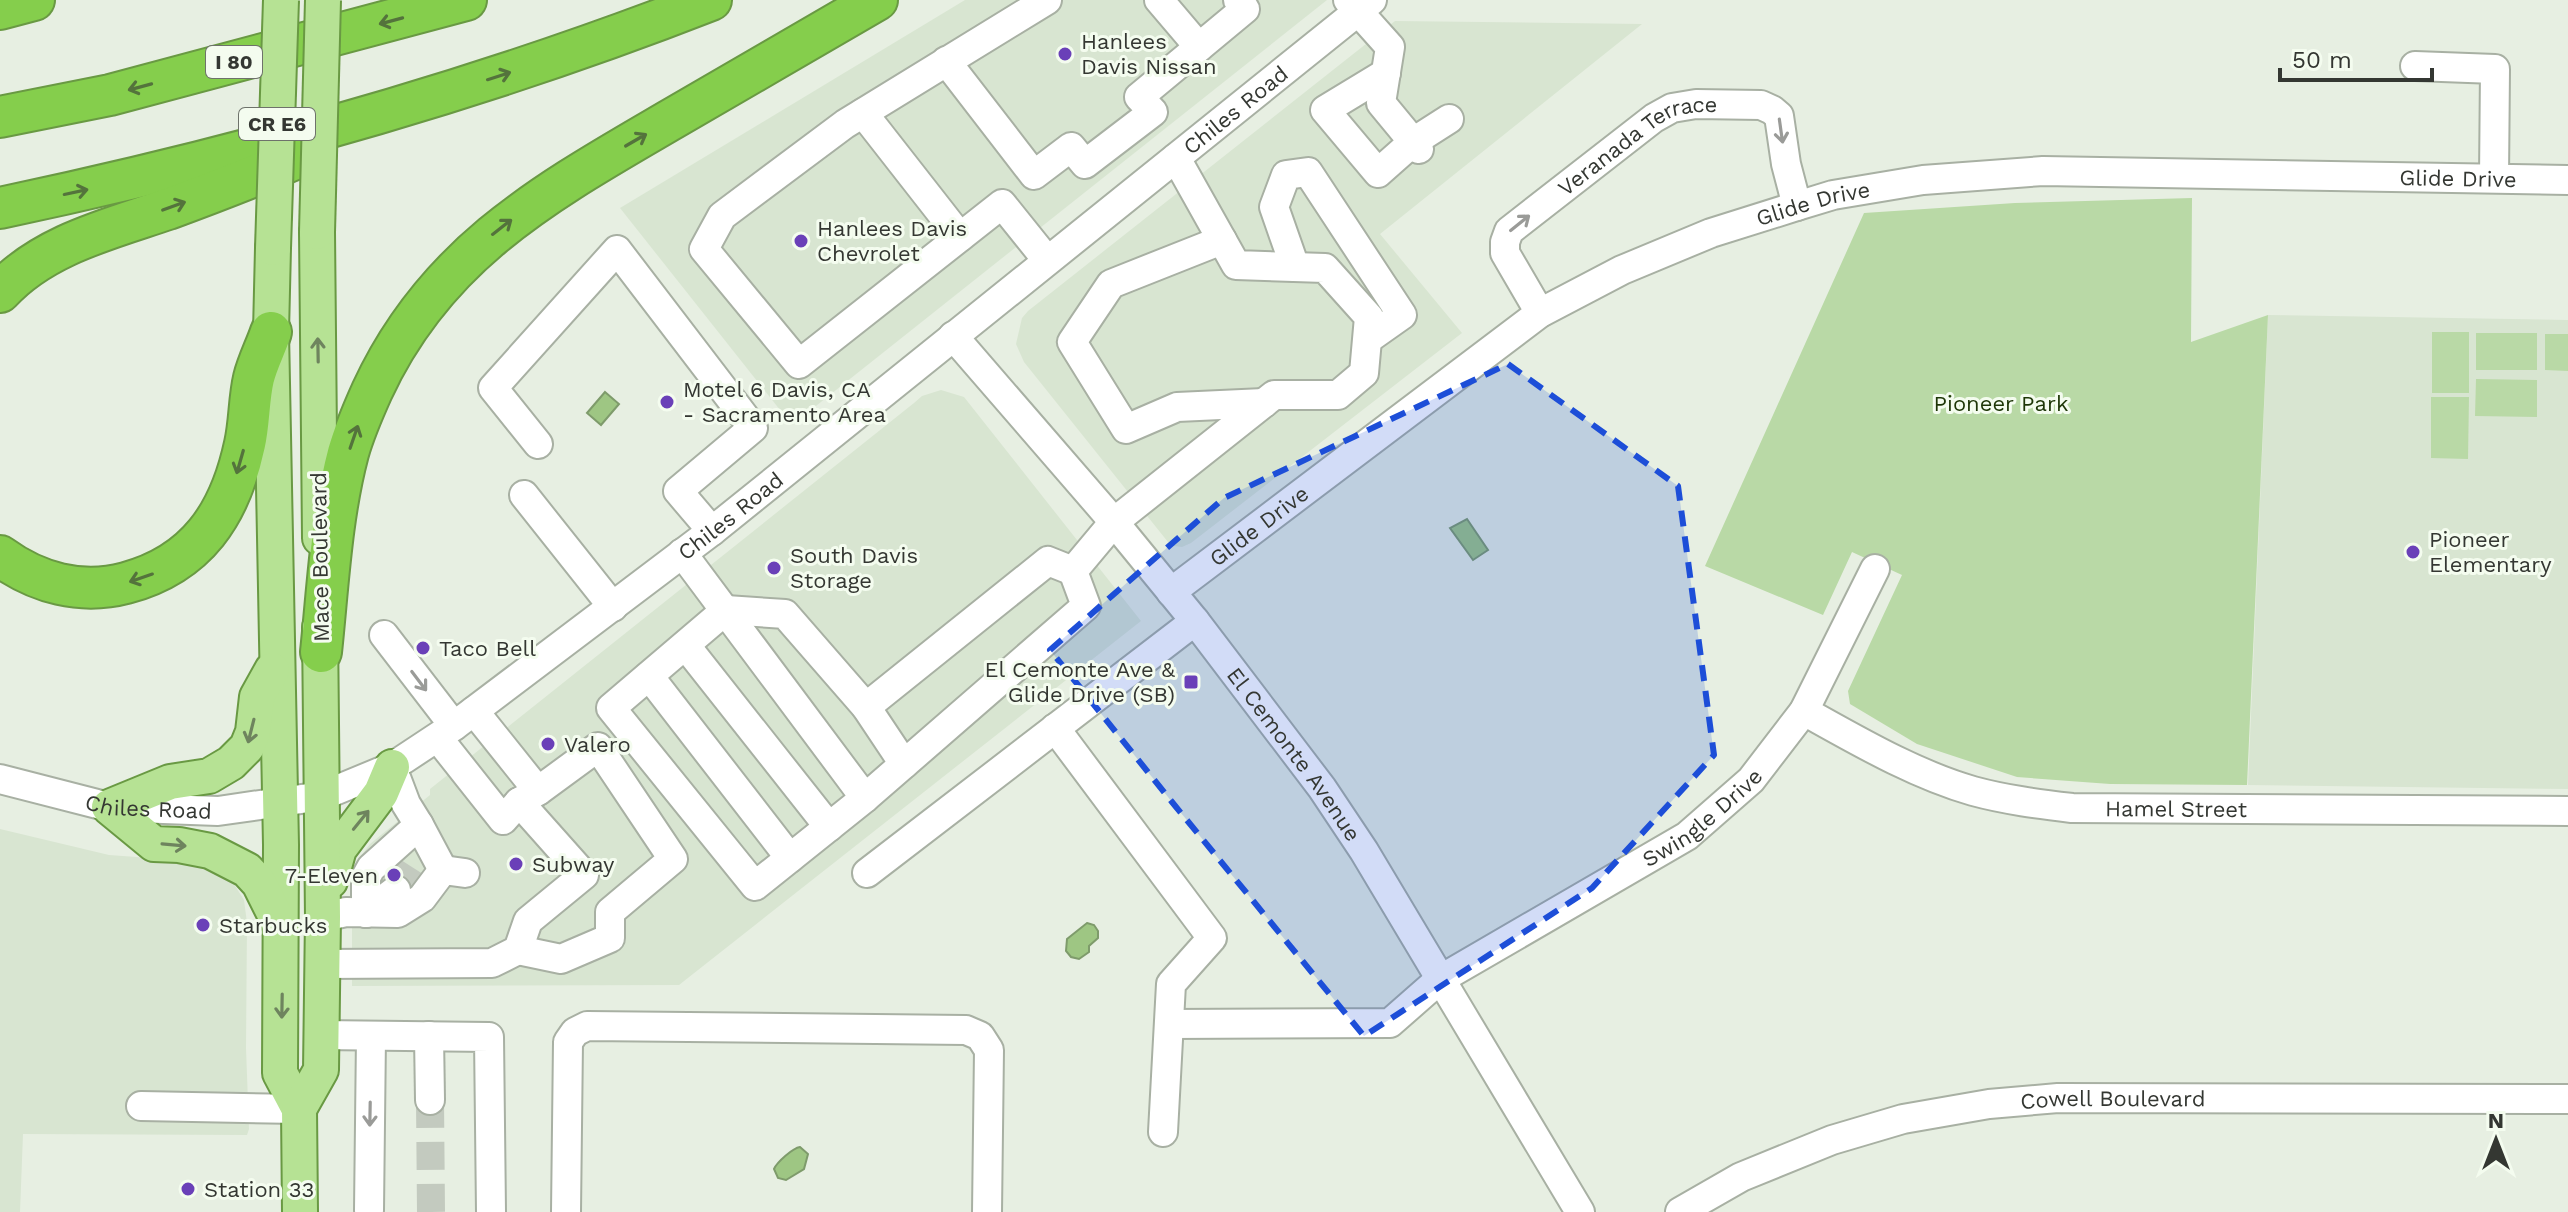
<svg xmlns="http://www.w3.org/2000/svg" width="2568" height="1212" viewBox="0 0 2568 1212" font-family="'Work Sans',sans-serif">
  <rect width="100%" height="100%" fill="#e7efe2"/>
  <!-- built -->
  <g fill="#d8e5d1">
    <polygon points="965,0 1327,0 792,425 620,208"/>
    <polygon points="1395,21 1642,24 1380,234 1462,333 1191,543 1182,547 1174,546 1168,542 1024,362 1016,344 1022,318 1028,311"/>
    <polygon points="2268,315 2568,320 2568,789 2248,785"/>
    <polygon points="941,390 964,397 1141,621 679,985 352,986 352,877 356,862 370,844 430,795 430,789 914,403 922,396"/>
    <polygon points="0,829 109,855 192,861 232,881 244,900 247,923 246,1048 249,1129 247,1135 23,1134 20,1212 0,1212"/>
  </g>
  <!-- green -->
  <g fill="#b9d9a6">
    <polygon points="2192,198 2191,342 2268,315 2247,785 2110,784 2017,777 1917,744 1850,704 1848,691 1902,575 1852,552 1823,615 1705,566 1864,213 2015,203"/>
    <rect x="2432" y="332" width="37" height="61"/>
    <rect x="2476" y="333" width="61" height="37"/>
    <polygon points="2545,334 2568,334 2568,371 2545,370"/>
    <polygon points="2476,379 2537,380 2537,417 2475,416"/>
    <polygon points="2431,397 2469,397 2468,459 2431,458"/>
  </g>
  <!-- water -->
  <g fill="#9ec683" stroke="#7e9b6b" stroke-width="2">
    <polygon points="605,392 619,404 601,425 587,413"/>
    <polygon points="1467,519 1488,550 1473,560 1450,528"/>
    <polygon points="1087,923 1094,925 1098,931 1098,938 1089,946 1089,952 1079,959 1071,957 1066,951 1067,939"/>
    <path d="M800,1147L808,1154L804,1169L786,1180L778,1178L774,1169C777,1162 793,1148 800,1147Z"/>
  </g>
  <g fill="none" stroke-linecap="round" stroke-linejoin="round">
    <!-- minor-tunnel -->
    <g stroke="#c3cabf" stroke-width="28" stroke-dasharray="28 14" stroke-linecap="butt">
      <polyline points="396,890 416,859"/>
      <polyline points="430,1100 431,1212"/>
    </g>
    <!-- minor casing -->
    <g stroke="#a8b0a3" stroke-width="32">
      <g id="minor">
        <polyline points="1159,0 1199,47"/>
        <polyline points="1348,0 1390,47 1381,103 1419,149"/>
        <polyline points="946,61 1034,175 1071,147 1085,164 1153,112 1139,97 1245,9 1238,0"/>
        <polyline points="2415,66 2495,69 2494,178"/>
        <polyline points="1386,73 1325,110 1378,173 1413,142 1449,119"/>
        <polyline points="863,113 960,237"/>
        <polyline points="1222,240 1111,284 1072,342 1126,429 1177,407 1264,403"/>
        <polyline points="1047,260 1002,204 799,364 704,249 722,216 845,124 1047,0"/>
        <polyline points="1295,267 1274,207 1286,175 1308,172 1402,315 1368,339"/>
        <path id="s1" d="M1540,313L1505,253V242L1509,231L1654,118L1672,108L1696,104L1761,105L1772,110L1779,116L1786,164L1797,206"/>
        <path id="s2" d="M953,336L1114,522L1195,621L1322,788L1364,851L1580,1212"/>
        <polyline points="538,444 493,388 617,250 753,428 678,491 712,531"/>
        <polyline points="524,495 613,607"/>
        <polyline points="682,553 865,798 1086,606 1073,571 1114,522 1274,395 1338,395 1364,373 1369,317 1325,268 1236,265 1176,158"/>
        <path id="s3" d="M1171,592L1540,313L1622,270L1711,233L1797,206L1833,195L1923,180L2043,171L2568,180"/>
        <polyline points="384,635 454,726"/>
        <polyline points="686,646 829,827"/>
        <polyline points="649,676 790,858"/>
        <polyline points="474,711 538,791 598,747 673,859 610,912 610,938 561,959 518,950"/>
        <path id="s4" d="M1804,711C1858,741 1914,774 1973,791C2006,800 2039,804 2072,808L2568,811"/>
        <polyline points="1055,728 1212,938 1171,984 1163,1132"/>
        <polyline points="438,738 503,820 519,802"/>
        <polyline points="904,764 866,707 1048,561 1073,571"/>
        <path id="s5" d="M0,779L109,807L218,811L322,796L392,767L454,726L712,531L1372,0"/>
        <polyline points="865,798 755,886 611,708 726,610 785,614 866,707"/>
        <polyline points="419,825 443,870"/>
        <polyline points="867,873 1195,621"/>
        <polyline points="366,913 366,877 371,868 419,825 406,804 392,767"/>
        <polyline points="366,913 396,890"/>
        <polyline points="323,917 346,912 398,913 422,898 443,870 465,873"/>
        <polyline points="322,964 492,963 518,950 528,921 584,875 519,802 538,791"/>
        <path id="s6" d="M1169,1024L1390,1023L1439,980L1687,836L1751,780L1804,711L1875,569"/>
        <polyline points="321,1035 489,1037 491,1212"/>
        <polyline points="429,1036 430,1100"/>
        <polyline points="141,1106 299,1109"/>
        <polyline points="369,1210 371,1036"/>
        <polyline points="566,1212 568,1042 575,1032 587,1026 966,1030 980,1036 989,1050 987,1212"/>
        <path id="s7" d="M1680,1212L1741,1177L1832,1140L1903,1119L1989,1104L2058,1098L2568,1099"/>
      </g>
    </g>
    <!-- major casing -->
    <g stroke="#699943" stroke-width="38">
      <g id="major">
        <polyline points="317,232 320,538"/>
        <polyline points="273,248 271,332 281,845 280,1073 299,1109 300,1212"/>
        <polyline points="272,670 257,697 253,732 247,747 231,763 209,776 170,782 109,807 154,844 179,845 210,851 247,870 259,883 279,923"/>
        <polyline points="330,881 339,849 381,793 392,767"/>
        <polyline points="299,1109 321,1070 323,917 320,627"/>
      </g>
    </g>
    <!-- highway casing -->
    <g stroke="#699943" stroke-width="44">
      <g id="highway">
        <polyline points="0,9 34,0"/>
        <polyline points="0,117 110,95 466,0"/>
        <path d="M0,208C242,157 481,90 711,0"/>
        <path d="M0,292C43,245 109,229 168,209C214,192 259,175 304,155"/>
        <path d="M0,556C37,583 81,595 126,583C197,564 230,514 245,444C250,422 249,399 254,378C258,362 266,347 271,332"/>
        <path d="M321,652C328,586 331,517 348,453C354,432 363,411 372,391C436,252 547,192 672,119C740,79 809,40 877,0"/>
      </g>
    </g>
    <!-- minor -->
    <use href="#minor" stroke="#fff" stroke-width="28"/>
    <!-- major -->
    <use href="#major" stroke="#b6e294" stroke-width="34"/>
    <!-- highway -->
    <use href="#highway" stroke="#85ce4c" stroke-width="40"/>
    <!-- major-bridge casing -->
    <g stroke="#699943" stroke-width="38" stroke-linecap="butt">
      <g id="major-bridge">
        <polyline points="317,232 323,0"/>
        <polyline points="273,248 281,0"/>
      </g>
    </g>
    <!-- major-bridge -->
    <use href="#major-bridge" stroke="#b6e294" stroke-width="34"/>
  </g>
  <!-- one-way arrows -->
  <defs><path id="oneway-shaft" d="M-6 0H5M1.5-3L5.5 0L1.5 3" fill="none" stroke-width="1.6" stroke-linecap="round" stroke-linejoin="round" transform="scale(2)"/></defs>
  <g stroke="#54733c">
    <use href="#oneway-shaft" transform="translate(391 21) rotate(165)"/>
    <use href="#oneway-shaft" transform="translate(499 76) rotate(-18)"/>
    <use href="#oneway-shaft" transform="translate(140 87) rotate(165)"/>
    <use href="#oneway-shaft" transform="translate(636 140) rotate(-30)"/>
    <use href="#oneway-shaft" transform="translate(76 192) rotate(-12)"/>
    <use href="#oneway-shaft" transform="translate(174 206) rotate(-20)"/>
    <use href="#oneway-shaft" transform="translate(502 227) rotate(-38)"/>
    <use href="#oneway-shaft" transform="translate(354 437) rotate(-71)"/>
    <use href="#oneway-shaft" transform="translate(240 462) rotate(106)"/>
    <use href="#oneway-shaft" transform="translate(141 578) rotate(161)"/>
  </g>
  <g stroke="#9a9b98">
    <use href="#oneway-shaft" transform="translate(1781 131) rotate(82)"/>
    <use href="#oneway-shaft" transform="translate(1520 223) rotate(-39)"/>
    <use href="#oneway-shaft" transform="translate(419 681) rotate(53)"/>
    <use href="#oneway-shaft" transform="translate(370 1114) rotate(91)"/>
  </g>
  <g stroke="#6e845e">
    <use href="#oneway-shaft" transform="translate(318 350) rotate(-91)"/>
    <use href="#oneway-shaft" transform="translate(251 731) rotate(104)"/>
    <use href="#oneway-shaft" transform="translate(361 820) rotate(-51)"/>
    <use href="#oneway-shaft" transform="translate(174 845) rotate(5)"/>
    <use href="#oneway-shaft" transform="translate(282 1006) rotate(91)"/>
  </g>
  <!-- marked area -->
  <path fill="#1d4ed8" fill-opacity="0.2" stroke="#1d4ed8" stroke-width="6" stroke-dasharray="16 10" stroke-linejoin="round" d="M1508,364L1678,486L1714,755L1592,888L1364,1036L1172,802L1050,650L1224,498Z"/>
  <!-- markers -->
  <g fill="#6a40b8" stroke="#f4fcef" stroke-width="3">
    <circle cx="1065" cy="54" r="8"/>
    <circle cx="801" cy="241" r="8"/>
    <circle cx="667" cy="402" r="8"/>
    <circle cx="2413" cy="552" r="8"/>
    <circle cx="774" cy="568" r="8"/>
    <circle cx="423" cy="648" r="8"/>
    <rect x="1183" y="674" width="16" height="16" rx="4"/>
    <circle cx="548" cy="744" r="8"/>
    <circle cx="516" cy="864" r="8"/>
    <circle cx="394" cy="875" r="8"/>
    <circle cx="203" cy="925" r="8"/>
    <circle cx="188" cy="1189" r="8"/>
  </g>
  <g text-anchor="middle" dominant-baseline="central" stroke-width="6" stroke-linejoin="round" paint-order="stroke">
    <!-- shield labels -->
    <g fill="#f4fcef" stroke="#6e726b" stroke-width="2">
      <rect x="206" y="46" width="56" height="32" rx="6"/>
      <rect x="239" y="108" width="76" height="32" rx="6"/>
    </g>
    <g font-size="20" font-weight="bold" fill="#343732">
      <text x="234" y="62">I 80</text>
      <text x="277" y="124">CR E6</text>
    </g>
    <!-- poi labels -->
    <g font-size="22" fill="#343732" stroke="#f4fcef" text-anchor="start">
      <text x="1081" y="41">Hanlees<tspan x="1081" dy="25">Davis Nissan</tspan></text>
      <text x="817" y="228">Hanlees Davis<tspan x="817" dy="25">Chevrolet</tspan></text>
      <text x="683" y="389">Motel 6 Davis, CA<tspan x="683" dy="25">- Sacramento Area</tspan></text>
      <text x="2429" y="539">Pioneer<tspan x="2429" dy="25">Elementary</tspan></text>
      <text x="790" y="555">South Davis<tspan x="790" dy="25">Storage</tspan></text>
      <text x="439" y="648">Taco Bell</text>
      <text x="1175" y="669" text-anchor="end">El Cemonte Ave &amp;<tspan x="1175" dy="25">Glide Drive (SB)</tspan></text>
      <text x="564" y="744">Valero</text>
      <text x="532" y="864">Subway</text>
      <text x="378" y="875" text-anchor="end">7-Eleven</text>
      <text x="219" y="925">Starbucks</text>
      <text x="204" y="1189">Station 33</text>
    </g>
    <!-- street labels -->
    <g font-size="22" fill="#343732" stroke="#f4fcef">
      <text stroke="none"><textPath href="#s5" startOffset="1472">Chiles Road</textPath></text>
      <text stroke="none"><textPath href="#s1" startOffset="250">Veranada Terrace</textPath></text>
      <text stroke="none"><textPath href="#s3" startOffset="1406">Glide Drive</textPath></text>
      <text stroke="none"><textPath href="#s3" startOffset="758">Glide Drive</textPath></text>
      <text stroke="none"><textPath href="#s5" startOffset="824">Chiles Road</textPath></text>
      <text stroke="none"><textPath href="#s3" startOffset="110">Glide Drive</textPath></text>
      <text transform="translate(320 557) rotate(-91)">Mace Boulevard</text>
      <text stroke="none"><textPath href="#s2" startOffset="540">El Cemonte Avenue</textPath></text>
      <text stroke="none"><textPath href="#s5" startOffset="152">Chiles Road</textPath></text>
      <text stroke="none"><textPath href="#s4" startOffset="392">Hamel Street</textPath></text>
      <text stroke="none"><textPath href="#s6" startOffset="596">Swingle Drive</textPath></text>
      <text stroke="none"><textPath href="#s7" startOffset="454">Cowell Boulevard</textPath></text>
    </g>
    <!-- park labels -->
    <g font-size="22" fill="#1d3606" stroke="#f4fcef">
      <text x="2001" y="403">Pioneer Park</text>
    </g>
  </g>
  <!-- north arrow -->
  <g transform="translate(2496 1140)" stroke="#f4fcef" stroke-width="6" paint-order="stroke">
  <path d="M0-6L14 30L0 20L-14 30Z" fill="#343732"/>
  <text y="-12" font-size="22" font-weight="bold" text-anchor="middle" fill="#343732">N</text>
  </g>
  <!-- scale -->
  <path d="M2280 68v12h152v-12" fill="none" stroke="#343732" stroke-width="4"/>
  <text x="2292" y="68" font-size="24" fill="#343732" stroke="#f4fcef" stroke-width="6" paint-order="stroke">50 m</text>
</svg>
